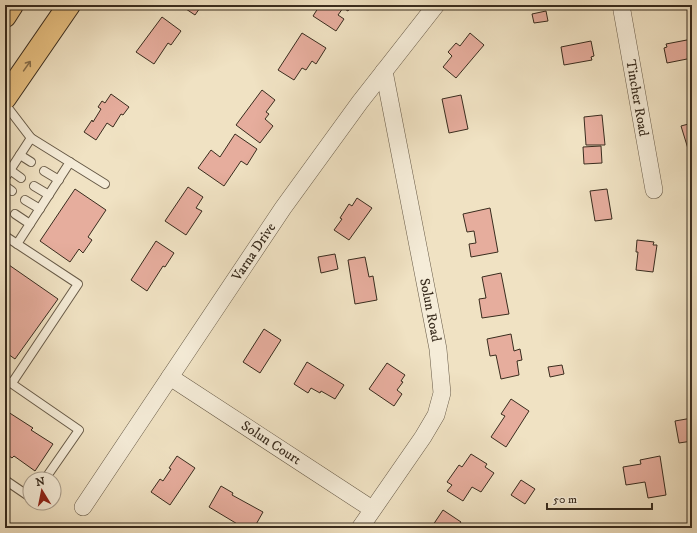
<svg xmlns="http://www.w3.org/2000/svg" width="697" height="533" viewBox="0 0 697 533" font-family="'IM FELL DW Pica',serif">
  <rect width="100%" height="100%" fill="#f0e2c3"/>
  <filter id="stains"><feTurbulence type="fractalNoise" baseFrequency=".005" numOctaves="4"/><feColorMatrix values="0 0 0 0 .2 0 0 0 0 .09 0 0 0 0 .02 0 0 0 .5 -.17"/></filter>
  <radialGradient id="worn" r=".72"><stop offset=".6" stop-color="#630" stop-opacity="0"/><stop offset="1" stop-color="#630" stop-opacity=".3"/></radialGradient>
  <!-- building -->
  <g fill="#e6ad9d" stroke="#392c1e">
    <polygon points="180,5 202,5 195,15"/>
    <polygon points="320,5 352,5 348,11 343,8 338,15 344,19 336,31 313,16"/>
    <polygon points="546,11 548,21 534,23 532,14"/>
    <polygon points="162,17 181,31 171,45 168,43 154,64 136,52"/>
    <polygon points="302,33 326,48 316,64 312,61 306,70 302,68 294,80 278,70"/>
    <polygon points="470,33 484,45 456,78 443,67 452,56 448,52 456,43 460,46"/>
    <polygon points="692,39 692,58 667,63 664,48 667,47 666,44"/>
    <polygon points="591,41 594,56 591,57 592,60 564,65 561,47"/>
    <polygon points="262,90 275,100 266,112 269,114 265,119 273,126 260,143 236,125"/>
    <polygon points="111,94 129,107 123,115 121,114 113,127 107,123 96,140 84,132 92,120 93,122 101,109 98,107 102,101 105,103"/>
    <polygon points="461,95 468,129 449,133 442,99"/>
    <polygon points="602,115 605,145 586,145 584,117"/>
    <polygon points="692,123 692,150 689,152 681,126"/>
    <polygon points="235,134 257,149 247,165 241,161 224,186 198,168 211,150 220,157"/>
    <polygon points="601,146 602,163 584,164 583,147"/>
    <polygon points="188,187 203,197 196,208 202,211 186,235 165,221"/>
    <polygon points="75,189 106,210 88,237 92,240 83,253 79,249 70,262 40,241"/>
    <polygon points="607,189 612,219 595,221 590,191"/>
    <polygon points="357,198 372,208 349,240 334,230 342,219 340,218 349,204 352,206"/>
    <polygon points="490,208 498,252 471,257 469,244 476,243 474,231 467,232 463,214"/>
    <polygon points="637,240 654,242 653,245 657,245 653,272 636,270 638,252 636,252"/>
    <polygon points="156,241 174,253 165,267 163,266 147,291 131,280"/>
    <polygon points="335,254 338,269 321,273 318,257"/>
    <polygon points="365,257 369,277 373,276 377,300 355,304 348,260"/>
    <polygon points="9,265 58,299 15,359 5,352 5,270"/>
    <polygon points="501,273 509,314 482,318 479,299 486,298 482,277"/>
    <polygon points="264,329 281,340 260,373 243,362"/>
    <polygon points="511,334 514,351 520,349 522,360 517,361 519,375 501,379 496,355 490,356 487,339"/>
    <polygon points="307,362 344,385 335,399 321,391 320,393 311,388 308,393 294,384"/>
    <polygon points="387,363 405,375 401,381 403,382 397,390 402,394 394,406 369,389"/>
    <polygon points="562,365 564,374 550,377 548,367"/>
    <polygon points="511,399 529,411 506,447 491,437 505,416 501,414"/>
    <polygon points="5,410 33,428 31,430 53,444 35,471 14,456 12,458 5,453"/>
    <polygon points="692,418 692,441 679,443 675,421"/>
    <polygon points="471,454 487,464 485,467 494,473 481,492 472,487 463,501 447,491 452,485 447,482 459,465 462,467"/>
    <polygon points="177,456 195,468 170,505 151,492 160,479 163,481 171,469 169,468"/>
    <polygon points="660,456 666,495 648,498 645,482 626,485 623,467 641,464 640,460"/>
    <polygon points="521,480 535,489 525,504 511,495"/>
    <polygon points="221,486 233,493 232,495 263,512 254,528 244,528 209,507"/>
    <polygon points="443,510 461,522 457,528 431,528"/>
  </g>
  <g fill="none" stroke-linecap="round" stroke-linejoin="round">
    <!-- service casing -->
    <g stroke="#675a47" stroke-width="10">
      <g id="service">
        <polyline points="5,104 31,138 5,178"/>
        <polyline points="31,138 105,184"/>
        <polyline points="20,155 31,162"/>
        <polyline points="10,170 21,178"/>
        <polyline points="44,171 59,180"/>
        <polyline points="5,186 12,191"/>
        <polyline points="34,186 49,195"/>
        <polyline points="25,200 40,209"/>
        <polyline points="15,214 30,224"/>
        <polyline points="5,236 78,284 12,383"/>
        <polyline points="17,244 70,162"/>
        <polyline points="5,379 79,430 45,479"/>
        <polyline points="5,480 30,497"/>
      </g>
    </g>
    <!-- minor casing -->
    <g stroke="#675a47" stroke-width="18">
      <g id="minor">
        <polyline points="621,5 654,190"/>
        <polyline points="170,377 372,509"/>
        <polyline points="83,507 283,208 360,102 436,5"/>
        <polyline points="360,528 423,437 436,415 442,393 438,349 384,71"/>
      </g>
    </g>
    <!-- primary casing -->
    <g stroke="#392c1e" stroke-width="24">
      <g id="primary">
        <polyline points="5,16 12,5"/>
        <polyline points="5,98 69,5"/>
      </g>
    </g>
    <!-- service -->
    <use href="#service" stroke="#f5ecd8" stroke-width="8"/>
    <!-- minor -->
    <use href="#minor" stroke="#f5ecd8" stroke-width="17"/>
    <!-- primary -->
    <use href="#primary" stroke="#e8c182" stroke-width="22"/>
  </g>
  <!-- one-way arrows -->
  <defs><path id="oneway-shaft" d="M-6 0H5M1.5-3L5.5 0L1.5 3" fill="none" stroke-width="1.6" stroke-linecap="round" stroke-linejoin="round"/></defs>
  <use stroke="#886f4b" href="#oneway-shaft" transform="translate(27 66) rotate(-55)"/>
  <g text-anchor="middle" dominant-baseline="central" stroke-width="3" stroke-linejoin="round" paint-order="stroke">
    <!-- street labels -->
    <g font-size="14" fill="#392c1e" stroke="#f5ecd8">
      <text transform="translate(637 98) rotate(80)">Tincher Road</text>
      <text transform="translate(254 252) rotate(-56)">Varna Drive</text>
      <text transform="translate(430 310) rotate(79)">Solun Road</text>
      <text transform="translate(271 443) rotate(33)">Solun Court</text>
    </g>
  </g>
  <!-- margin -->
  <rect width="697" height="533" fill="none" stroke="#f0e2c3" stroke-width="20"/>
  <rect x="6" y="6" width="685" height="521" fill="none" stroke="#392c1e" stroke-width="2"/>
  <rect x="10" y="10" width="677" height="513" fill="none" stroke="#392c1e"/>
  <!-- north arrow -->
  <g transform="translate(42 491) rotate(350)"><circle r="19" fill="#f5ecd8" stroke="#aa9f8e"/>
  <path d="M0-3L7 15L0 10L-7 15Z" fill="#8f2418"/>
  <text y="-6" font-size="11" font-weight="bold" text-anchor="middle" fill="#392c1e">N</text>
  </g>
  <!-- scale -->
  <path d="M547 503v6h105v-6" fill="none" stroke="#392c1e" stroke-width="2"/>
  <text x="553" y="503" font-size="12" fill="#392c1e" stroke="#f5ecd8" stroke-width="3" paint-order="stroke">50 m</text>
  <rect width="100%" height="100%" filter="url(#stains)"/>
  <rect width="100%" height="100%" fill="url(#worn)"/>
</svg>
